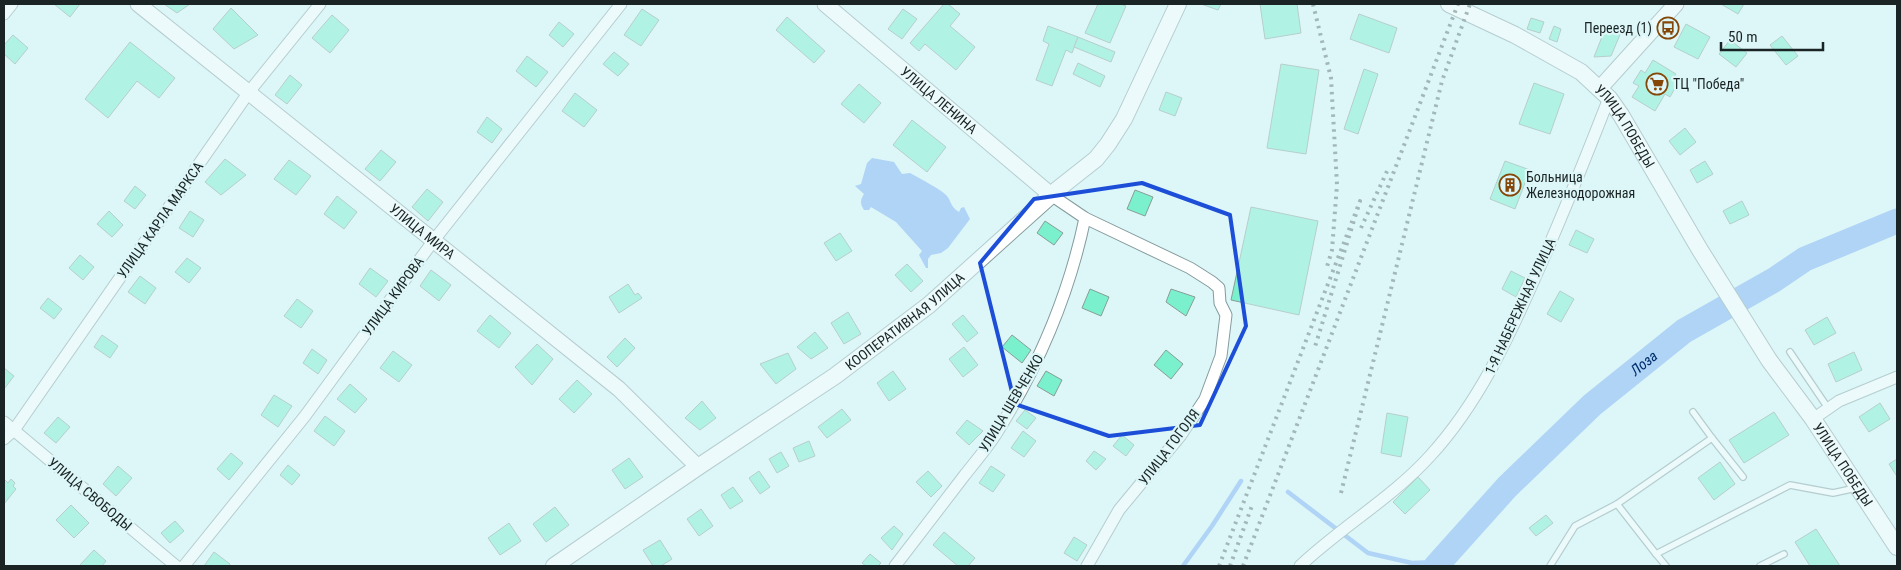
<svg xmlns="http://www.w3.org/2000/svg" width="1901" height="570" viewBox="0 0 1901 570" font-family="'Roboto Condensed',sans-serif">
  <rect width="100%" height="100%" fill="#ddf6f8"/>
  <!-- water -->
  <path fill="#78aaf3" d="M872,158L894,162L902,174L910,173C922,180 935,186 945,194C952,200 949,206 959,212L961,208L964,207L970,219L948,248L941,253L931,255L928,259V268H926L919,255L922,251L896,222L871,207L869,210H864C860,204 860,200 864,194L855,186L861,184L867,163Z"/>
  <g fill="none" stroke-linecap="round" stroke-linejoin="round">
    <!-- stream -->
    <g stroke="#78aaf3" stroke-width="4.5">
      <polyline points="1288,492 1368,553 1412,563 1438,562"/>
      <polyline points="1183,566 1212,526 1241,481"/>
    </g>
    <!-- river -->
    <path stroke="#78aaf3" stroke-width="25" id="s1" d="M1436,566L1507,487L1592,405L1684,331L1774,280L1805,259L1897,221"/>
  </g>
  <!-- building -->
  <g fill="#7af0cd" stroke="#889e96">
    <polygon points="54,4 80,4 70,17"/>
    <polygon points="164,4 190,4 177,13"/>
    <polygon points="944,4 948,4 960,14 950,26 975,47 956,70 925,44 919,51 910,43"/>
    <polygon points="1098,4 1120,4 1126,6 1110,43 1085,33"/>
    <polygon points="1201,4 1221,4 1218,10"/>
    <polygon points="1260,4 1297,4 1301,33 1265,39"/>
    <polygon points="1721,4 1744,4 1738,14"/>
    <polygon points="231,8 258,35 234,49 213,29"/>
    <polygon points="642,9 659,20 641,46 624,35"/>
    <polygon points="903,9 917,19 902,39 888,29"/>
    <polygon points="1359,14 1397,28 1389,53 1350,39"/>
    <polygon points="332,15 349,30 330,53 312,38"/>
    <polygon points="787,17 825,51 814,63 776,30"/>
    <polygon points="1531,18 1544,22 1540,33 1527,29"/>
    <polygon points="559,22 574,34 563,47 549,35"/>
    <polygon points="1607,24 1622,30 1611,56 1594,57"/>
    <polygon points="1686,24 1710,37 1698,59 1674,47"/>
    <polygon points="1048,26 1078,37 1072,53 1066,50 1052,86 1036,80 1049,44 1043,41"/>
    <polygon points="1554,26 1561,29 1557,42 1549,39"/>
    <polygon points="13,35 28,48 15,64 4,54 4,45"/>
    <polygon points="1782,36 1798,56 1786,65 1770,45"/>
    <polygon points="1078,37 1115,52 1111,62 1074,47"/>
    <polygon points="1730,40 1747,53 1736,67 1719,54"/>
    <polygon points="130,42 175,78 159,98 137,81 108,118 85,99"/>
    <polygon points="614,52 629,64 618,76 603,64"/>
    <polygon points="527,56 548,72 536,87 516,71"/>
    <polygon points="1653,60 1676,74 1673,78 1679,81 1670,97 1665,94 1655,111 1632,97 1639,86 1633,83 1641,70 1645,73"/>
    <polygon points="1078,63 1105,76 1100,87 1073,74"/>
    <polygon points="1281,64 1319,70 1306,154 1267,148"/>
    <polygon points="1364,69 1378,74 1358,134 1344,129"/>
    <polygon points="290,75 302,85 287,104 275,95"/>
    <polygon points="1534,83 1564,94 1550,134 1519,124"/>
    <polygon points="859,84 881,103 864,123 841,104"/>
    <polygon points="1166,92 1182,98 1175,116 1159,110"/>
    <polygon points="575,93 597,110 584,127 562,111"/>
    <polygon points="487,117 502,129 492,143 477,132"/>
    <polygon points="912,120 946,147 927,172 893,145"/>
    <polygon points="1685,128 1696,142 1680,155 1669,141"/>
    <polygon points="381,150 396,162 380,181 365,169"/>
    <polygon points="225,159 246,175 221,195 205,182"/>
    <polygon points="289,160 311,176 296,195 274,179"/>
    <polygon points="1505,161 1530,170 1515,209 1490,199"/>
    <polygon points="1705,161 1713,174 1697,183 1690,170"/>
    <polygon points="135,186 146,195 135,209 124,201"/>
    <polygon points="427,189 443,202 428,221 412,207"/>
    <polygon points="1135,190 1153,197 1145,216 1127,209"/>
    <polygon points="337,196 357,212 344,229 324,214"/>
    <polygon points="1742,201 1749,215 1730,224 1723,211"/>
    <polygon points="1251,207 1318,221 1299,315 1231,300"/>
    <polygon points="109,211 123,225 112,237 97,224"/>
    <polygon points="190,211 204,220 193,237 179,228"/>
    <polygon points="1045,221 1063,233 1054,245 1037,233"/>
    <polygon points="1576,230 1594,239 1587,253 1569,245"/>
    <polygon points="840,233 852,251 836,261 824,243"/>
    <polygon points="80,255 94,267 83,280 69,268"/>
    <polygon points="187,258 201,268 189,283 175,272"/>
    <polygon points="907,264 923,281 911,292 895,275"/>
    <polygon points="370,268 388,281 376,297 359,284"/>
    <polygon points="431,270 451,285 439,301 420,286"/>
    <polygon points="1511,271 1525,278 1516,297 1502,289"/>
    <polygon points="140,276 156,288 145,304 128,292"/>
    <polygon points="628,284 635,295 638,293 642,298 619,313 609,297"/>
    <polygon points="1090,289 1109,297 1101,316 1082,308"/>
    <polygon points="1171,289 1195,297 1186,316 1166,302"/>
    <polygon points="1560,291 1574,299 1561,322 1547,314"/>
    <polygon points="48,298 62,309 54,319 40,308"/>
    <polygon points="297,299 313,311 301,328 284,316"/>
    <polygon points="848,312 861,334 844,344 831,323"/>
    <polygon points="490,315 511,333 499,348 477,331"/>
    <polygon points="963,315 978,333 967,342 952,324"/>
    <polygon points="1827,317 1836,333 1814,345 1805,330"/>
    <polygon points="815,332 828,348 811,359 797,347"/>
    <polygon points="102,335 118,346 110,358 94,347"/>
    <polygon points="1012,335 1031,350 1022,363 1002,347"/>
    <polygon points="625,338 635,348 617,367 607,357"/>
    <polygon points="537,344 553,359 532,385 515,367"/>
    <polygon points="964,347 978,365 963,377 949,359"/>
    <polygon points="312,349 327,360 318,374 303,363"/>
    <polygon points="1166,350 1183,364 1171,379 1154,365"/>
    <polygon points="393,351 412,365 399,382 380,368"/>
    <polygon points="1854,352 1862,370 1836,382 1828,364"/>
    <polygon points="788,353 796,369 776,384 760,364"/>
    <polygon points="4,368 14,376 4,389"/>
    <polygon points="893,371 906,389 889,401 877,383"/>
    <polygon points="1046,371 1062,380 1054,396 1037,386"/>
    <polygon points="577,380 592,394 574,413 559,399"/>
    <polygon points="350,384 367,399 355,413 337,399"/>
    <polygon points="274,395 292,406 278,427 261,415"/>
    <polygon points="702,401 716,418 700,430 685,418"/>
    <polygon points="1880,403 1890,419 1869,432 1859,417"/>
    <polygon points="842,409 851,420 827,438 818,427"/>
    <polygon points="1025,410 1036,418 1027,429 1016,421"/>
    <polygon points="1774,412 1789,435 1744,463 1729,440"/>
    <polygon points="1387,413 1408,417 1401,457 1381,453"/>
    <polygon points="325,416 345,431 334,446 314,431"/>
    <polygon points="58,417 70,427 56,443 44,433"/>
    <polygon points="967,420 983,431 969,445 956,433"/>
    <polygon points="1023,431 1036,441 1024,457 1011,448"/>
    <polygon points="1122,435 1134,445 1126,456 1113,446"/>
    <polygon points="809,441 815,456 799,462 793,448"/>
    <polygon points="1094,451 1106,459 1096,470 1086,461"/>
    <polygon points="781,452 789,466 777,473 769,459"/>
    <polygon points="231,453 243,463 229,480 217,469"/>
    <polygon points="629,458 643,477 625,489 612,470"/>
    <polygon points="1897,459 1897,474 1896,475 1889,464"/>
    <polygon points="1720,462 1735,484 1714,500 1698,478"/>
    <polygon points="288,465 300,475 292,485 280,475"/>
    <polygon points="118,466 132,478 116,496 103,484"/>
    <polygon points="991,466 1005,475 993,492 979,483"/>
    <polygon points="759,471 770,487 760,494 749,478"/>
    <polygon points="928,471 942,486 931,497 916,482"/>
    <polygon points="1418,477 1430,490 1405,514 1393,502"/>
    <polygon points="4,479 8,483 11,479 15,483 13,486 16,489 4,504"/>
    <polygon points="733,487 743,501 730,509 721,495"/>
    <polygon points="71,505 89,523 74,538 56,520"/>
    <polygon points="555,507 569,525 546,542 533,524"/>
    <polygon points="701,509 713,526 699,536 687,519"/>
    <polygon points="1546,515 1553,523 1536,536 1529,528"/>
    <polygon points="175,521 184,531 170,543 161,533"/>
    <polygon points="509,523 521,541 500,555 488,538"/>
    <polygon points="894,526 903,534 892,550 881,538"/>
    <polygon points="1816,529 1840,566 1810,566 1795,542"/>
    <polygon points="944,532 975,558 968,566 958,566 933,545"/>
    <polygon points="1074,537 1087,545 1077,561 1064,553"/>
    <polygon points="660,540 672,559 661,566 653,566 643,550"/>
    <polygon points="94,550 106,561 102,566 79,566"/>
    <polygon points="214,552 230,564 229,566 204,566"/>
    <polygon points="870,554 881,563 878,566 866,566 862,563"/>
  </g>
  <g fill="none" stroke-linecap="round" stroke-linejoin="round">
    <!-- service casing -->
    <g stroke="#859c9e" stroke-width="8">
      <g id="service">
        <polyline points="1790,352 1828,408"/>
        <polyline points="1712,438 1743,477"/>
        <polyline points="1617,504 1656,554 1790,485 1833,493 1856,488"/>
        <polyline points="1656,554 1666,566"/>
        <polyline points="1550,566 1575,526 1617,504 1712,438 1693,412"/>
        <polyline points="1760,566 1784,554"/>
      </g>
    </g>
    <!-- minor casing -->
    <g stroke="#859c9e" stroke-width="13">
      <g id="minor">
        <polyline points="4,14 12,4"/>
        <polyline points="1051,195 1085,218 1190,268 1212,282 1219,288 1220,303 1226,315 1221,356 1205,399 1181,435 1119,510 1087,566"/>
        <polyline points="1813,419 1839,401 1897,377"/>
        <polyline points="4,422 176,566"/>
        <polyline points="4,439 14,430 249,92 320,4"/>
        <polyline points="184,566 305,416 434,240 621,4"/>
        <path d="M895,566C918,536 941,506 964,476C975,462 987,448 996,434C1038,367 1069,295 1085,218"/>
        <path d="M1300,566C1341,527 1392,498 1430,456C1478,404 1509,337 1537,273C1563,215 1586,157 1609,98"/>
      </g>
    </g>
    <!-- tertiary casing -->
    <g stroke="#859c9e" stroke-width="17">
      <g id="tertiary">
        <path id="s2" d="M138,4L619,389L698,467"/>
        <path id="s3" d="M825,4L1051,195"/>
        <polyline points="1600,88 1676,4"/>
      </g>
    </g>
    <!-- secondary casing -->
    <g stroke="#859c9e" stroke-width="18">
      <g id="secondary">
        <path id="s4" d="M1449,4L1515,35L1581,72L1609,98L1621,115L1700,250L1769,360L1813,419L1897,547"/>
        <path id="s5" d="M554,566L698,467L835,376L929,305L1058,189L1096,159L1108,144L1124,119L1178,4"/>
      </g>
    </g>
    <!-- service -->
    <use href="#service" stroke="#fff" stroke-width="5.5"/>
    <!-- minor -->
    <use href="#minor" stroke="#fff" stroke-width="11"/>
    <!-- tertiary -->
    <use href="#tertiary" stroke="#fff" stroke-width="15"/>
    <!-- secondary -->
    <use href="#secondary" stroke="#fff" stroke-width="16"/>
    <!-- rail -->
    <g stroke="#5b6a6a" stroke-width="4" stroke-dasharray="2.5 5" stroke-linecap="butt">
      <polyline points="1313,4 1331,78 1337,185 1332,250 1326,270"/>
      <polyline points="1361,228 1388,169"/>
      <polyline points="1341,493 1442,81 1470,4"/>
      <polyline points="1219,566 1360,201 1314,350"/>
      <polyline points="1230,566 1253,503"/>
      <polyline points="1243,566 1458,4"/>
    </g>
  </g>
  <!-- marked area -->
  <path d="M0 0H1901V570H0ZM1142,183L1230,215L1246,326L1200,425L1109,436L1015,404L980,263L1034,199Z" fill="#ddf6f8" fill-opacity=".55" fill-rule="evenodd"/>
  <path fill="none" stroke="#1d4ed8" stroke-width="4" stroke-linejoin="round" d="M1142,183L1230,215L1246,326L1200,425L1109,436L1015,404L980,263L1034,199Z"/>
  <!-- icons -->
  <defs>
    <g id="bus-ring" transform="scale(1.125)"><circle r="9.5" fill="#ddf6f8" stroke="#854707" stroke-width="1.5"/><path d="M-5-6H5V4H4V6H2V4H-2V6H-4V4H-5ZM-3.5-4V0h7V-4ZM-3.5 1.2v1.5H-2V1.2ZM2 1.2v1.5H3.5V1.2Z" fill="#854707"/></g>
    <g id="supermarket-ring" transform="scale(1.125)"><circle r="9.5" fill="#ddf6f8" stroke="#854707" stroke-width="1.5"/><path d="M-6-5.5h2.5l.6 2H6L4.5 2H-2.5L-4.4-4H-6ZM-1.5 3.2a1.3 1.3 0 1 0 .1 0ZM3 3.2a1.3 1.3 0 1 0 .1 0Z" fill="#854707"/></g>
    <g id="building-ring" transform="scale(1.125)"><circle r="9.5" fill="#ddf6f8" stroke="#854707" stroke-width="1.5"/><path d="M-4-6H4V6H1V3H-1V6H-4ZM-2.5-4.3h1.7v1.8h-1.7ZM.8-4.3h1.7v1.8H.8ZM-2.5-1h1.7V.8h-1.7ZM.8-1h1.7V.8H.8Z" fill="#854707"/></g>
  </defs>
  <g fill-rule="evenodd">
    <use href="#bus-ring" x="1668" y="28"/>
    <use href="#supermarket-ring" x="1657" y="84"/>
    <use href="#building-ring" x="1510" y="185"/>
  </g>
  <g text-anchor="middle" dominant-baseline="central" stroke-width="4.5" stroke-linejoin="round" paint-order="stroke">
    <!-- poi labels -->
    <g font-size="14" fill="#1a2424" stroke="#ddf6f8" text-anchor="start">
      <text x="1652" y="28" text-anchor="end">Переезд (1)</text>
      <text x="1673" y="84">ТЦ "Победа"</text>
      <text x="1526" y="177">Больница<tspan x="1526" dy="16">Железнодорожная</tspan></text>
    </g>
    <!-- street labels -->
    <g font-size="14" fill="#1a2424" stroke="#ddf6f8">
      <text stroke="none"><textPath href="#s3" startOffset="149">УЛИЦА ЛЕНИНА</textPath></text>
      <text stroke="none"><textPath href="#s4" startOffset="219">УЛИЦА ПОБЕДЫ</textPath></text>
      <text transform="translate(160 220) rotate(-55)">УЛИЦА КАРЛА МАРКСА</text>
      <text stroke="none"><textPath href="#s2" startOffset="364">УЛИЦА МИРА</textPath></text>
      <text transform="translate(393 296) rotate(-54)">УЛИЦА КИРОВА</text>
      <text transform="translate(1520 306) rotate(-65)">1-Я НАБЕРЕЖНАЯ УЛИЦА</text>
      <text stroke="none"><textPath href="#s5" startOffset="428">КООПЕРАТИВНАЯ УЛИЦА</textPath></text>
      <text transform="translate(1011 403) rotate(-59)">УЛИЦА ШЕВЧЕНКО</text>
      <text transform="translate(1169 447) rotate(-53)">УЛИЦА ГОГОЛЯ</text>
      <text stroke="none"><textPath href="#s4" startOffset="622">УЛИЦА ПОБЕДЫ</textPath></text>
      <text transform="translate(90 494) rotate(40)">УЛИЦА СВОБОДЫ</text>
    </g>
    <!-- water labels -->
    <g font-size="15" font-style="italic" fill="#002e6c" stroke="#ddf6f8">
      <text stroke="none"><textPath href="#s1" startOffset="291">Лоза</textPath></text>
    </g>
  </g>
  <!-- border -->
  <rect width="1901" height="570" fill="none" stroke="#1a2424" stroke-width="10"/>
  <!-- scale -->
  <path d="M1721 42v8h102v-8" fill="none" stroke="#1a2424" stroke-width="2.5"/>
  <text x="1728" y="42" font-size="15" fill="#1a2424" stroke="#ddf6f8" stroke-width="4" paint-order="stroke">50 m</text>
</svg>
